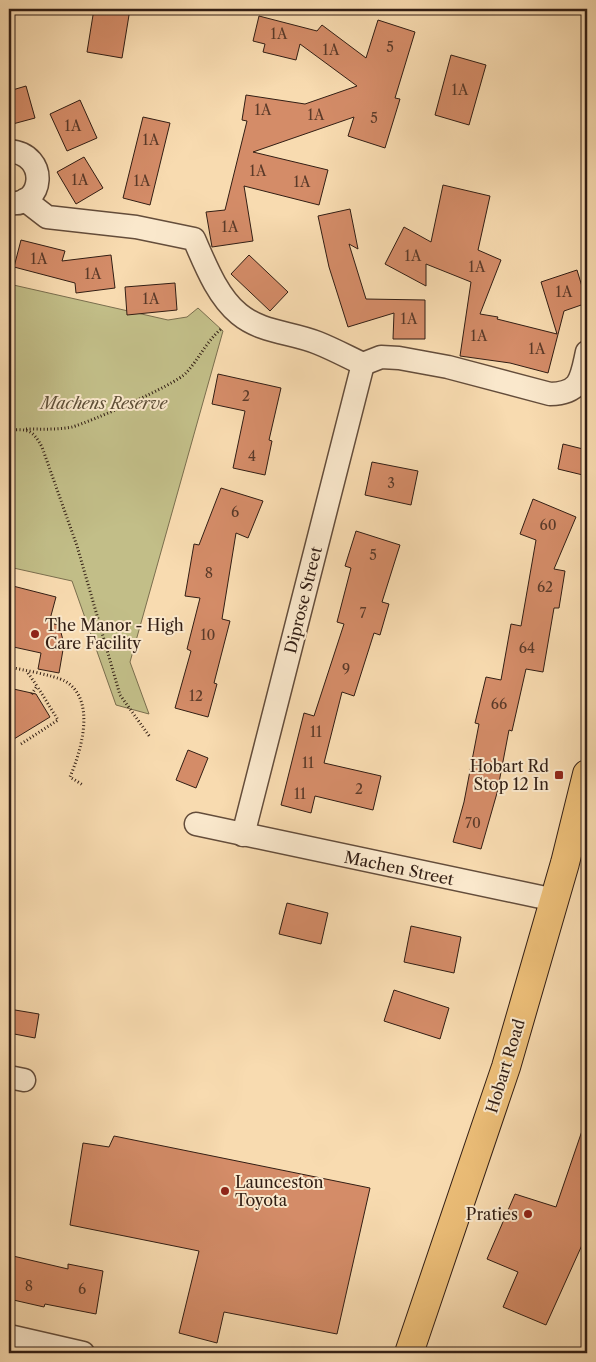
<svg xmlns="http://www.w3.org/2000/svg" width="596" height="1362" viewBox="0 0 596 1362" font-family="'Libre Caslon Text',serif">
  <rect width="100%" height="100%" fill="#f8dbb0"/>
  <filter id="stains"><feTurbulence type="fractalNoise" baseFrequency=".004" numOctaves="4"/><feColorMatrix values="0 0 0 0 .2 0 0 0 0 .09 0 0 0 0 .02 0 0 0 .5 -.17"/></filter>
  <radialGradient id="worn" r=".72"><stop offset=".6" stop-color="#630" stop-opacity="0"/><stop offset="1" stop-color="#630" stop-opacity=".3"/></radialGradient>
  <!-- green -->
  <polygon fill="#c2be88" stroke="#7a6e4e" points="9,284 168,320 187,317 198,308 223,331 130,662 149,714 116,705 72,581 9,567"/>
  <!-- building -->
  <g fill="#d48c68" stroke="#321e14">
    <polygon points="94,9 130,9 122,58 87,52"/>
    <polygon points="259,16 317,31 322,25 366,58 378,20 415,32 395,98 400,99 385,148 348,136 354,117 253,152 328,170 319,205 244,186 253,241 212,247 206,212 225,210 247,121 242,120 246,95 305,104 357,86 300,44 296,60 263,52 265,44 253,41"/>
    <polygon points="451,55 486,65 469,125 435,115"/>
    <polygon points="26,86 35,118 9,125 9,91"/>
    <polygon points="80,100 97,138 67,151 50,114"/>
    <polygon points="143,117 170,123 150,205 123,198"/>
    <polygon points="84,157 103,188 76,204 57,172"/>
    <polygon points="443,185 490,196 478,250 501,260 480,314 498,317 497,319 557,334 541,282 577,270 587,303 564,311 548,373 510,363 460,356 471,282 426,264 426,286 385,264 404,227 431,242"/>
    <polygon points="350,209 358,249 349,244 366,299 425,300 425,339 393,339 394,313 348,327 329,267 318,216"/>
    <polygon points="21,240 65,251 62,261 111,255 115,288 76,293 75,283 14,267"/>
    <polygon points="249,255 288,292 270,311 231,274"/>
    <polygon points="175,283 177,310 127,315 125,287"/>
    <polygon points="218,374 281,388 269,440 272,441 265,475 233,468 245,411 212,404"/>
    <polygon points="563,444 587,450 587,476 558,469"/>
    <polygon points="372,462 418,471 411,505 365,495"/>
    <polygon points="221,488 263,501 248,538 236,533 222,619 230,621 214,683 217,684 208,717 175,708 191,651 187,649 200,598 185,596 194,544 199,545"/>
    <polygon points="533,499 576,517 554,569 565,571 559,608 554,608 543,672 526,669 512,731 509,730 497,793 481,849 453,842 464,802 479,724 475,723 486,677 501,680 511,624 521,626 536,540 520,534"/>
    <polygon points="356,531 400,545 382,602 389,604 380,635 374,633 354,696 342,692 324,763 381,776 373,810 315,796 311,813 281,805 304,713 314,716 344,624 337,622 351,568 345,566"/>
    <polygon points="9,585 56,597 49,623 59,625 64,644 59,673 38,669 41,653 9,646"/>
    <polygon points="9,688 36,694 50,717 9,742"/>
    <polygon points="188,750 208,758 196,788 176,780"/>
    <polygon points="287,903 328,913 321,944 279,934"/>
    <polygon points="411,926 461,937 454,973 404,962"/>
    <polygon points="394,990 449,1008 440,1039 384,1021"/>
    <polygon points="9,1009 39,1014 35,1038 9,1033"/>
    <polygon points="584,1125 587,1126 587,1234 546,1325 503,1307 518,1272 487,1259 515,1194 556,1207"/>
    <polygon points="114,1136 370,1188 337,1334 224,1312 217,1343 179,1333 199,1251 70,1225 83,1143 109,1147"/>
    <polygon points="13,1256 68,1269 68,1264 103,1271 96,1314 45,1304 44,1307 9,1299 9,1273"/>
  </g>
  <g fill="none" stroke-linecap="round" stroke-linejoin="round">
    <!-- minor casing -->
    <g stroke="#644d3b" stroke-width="25">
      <g id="minor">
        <path d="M9,151C50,154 44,208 9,203"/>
        <path d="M25,200L47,217L136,227L194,239C205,264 217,296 239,314C262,333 291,332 318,343C333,349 348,357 363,364L381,357L399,358L448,367L550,394C581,393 581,379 587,352"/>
        <polyline points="196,824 555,900"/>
        <polyline points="243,835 363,364"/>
        <polyline points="9,1077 24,1080"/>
        <polyline points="9,1336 83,1353"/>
      </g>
    </g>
    <!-- major casing -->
    <g stroke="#321e14" stroke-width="30">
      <polyline id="major" points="409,1353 506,1067 565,863 587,774"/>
    </g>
    <!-- path -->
    <g stroke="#321e14" stroke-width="3" stroke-dasharray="1 2.5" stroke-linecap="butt">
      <path d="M26,429C42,429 57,430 72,427C90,422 175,385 186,373C199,359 206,342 221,329"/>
      <path d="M9,430C28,429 32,429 42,447L77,546L120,695L150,737"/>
      <path d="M9,667C23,670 53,675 65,681C97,700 81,751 70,777L83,785"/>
      <polyline points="28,673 37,686 31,695"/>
      <polyline points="21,744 58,720 37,686"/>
    </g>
    <!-- minor -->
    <use href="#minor" stroke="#fae8cc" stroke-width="22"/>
    <!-- major -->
    <use href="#major" stroke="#ecbe78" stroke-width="28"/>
  </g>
  <!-- markers -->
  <g fill="#8f2418" stroke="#fae8cc" stroke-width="2">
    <circle cx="35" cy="634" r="5"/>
    <rect x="554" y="770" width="10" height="10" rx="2.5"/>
    <circle cx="225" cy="1191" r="5"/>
    <circle cx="528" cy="1214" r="5"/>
  </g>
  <g text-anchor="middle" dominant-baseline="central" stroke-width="4" stroke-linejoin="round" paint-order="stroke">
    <!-- number labels -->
    <g font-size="14" fill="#5a3a29">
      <text x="279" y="34">1A</text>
      <text x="390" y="47">5</text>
      <text x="331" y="50">1A</text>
      <text x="460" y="90">1A</text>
      <text x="263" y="110">1A</text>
      <text x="316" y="115">1A</text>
      <text x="374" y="118">5</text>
      <text x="73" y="126">1A</text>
      <text x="151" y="140">1A</text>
      <text x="258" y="171">1A</text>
      <text x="80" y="180">1A</text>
      <text x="142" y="181">1A</text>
      <text x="302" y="182">1A</text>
      <text x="230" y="227">1A</text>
      <text x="413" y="256">1A</text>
      <text x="39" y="259">1A</text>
      <text x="477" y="267">1A</text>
      <text x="93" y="274">1A</text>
      <text x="564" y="292">1A</text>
      <text x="151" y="299">1A</text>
      <text x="409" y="319">1A</text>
      <text x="479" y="336">1A</text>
      <text x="537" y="349">1A</text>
      <text x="246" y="396">2</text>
      <text x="252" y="456">4</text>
      <text x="391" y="483">3</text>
      <text x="235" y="512">6</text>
      <text x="548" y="525">60</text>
      <text x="373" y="555">5</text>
      <text x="209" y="573">8</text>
      <text x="545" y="587">62</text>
      <text x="363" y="613">7</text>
      <text x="208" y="635">10</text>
      <text x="527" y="648">64</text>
      <text x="346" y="669">9</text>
      <text x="196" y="696">12</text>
      <text x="499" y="704">66</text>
      <text x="316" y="732">11</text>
      <text x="308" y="763">11</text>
      <text x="359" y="789">2</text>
      <text x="300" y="794">11</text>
      <text x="473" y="823">70</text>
      <text x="29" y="1286">8</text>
      <text x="82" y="1289">6</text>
    </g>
    <!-- park labels -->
    <g font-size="16" font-style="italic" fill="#5d4e37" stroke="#fae8cc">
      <text x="104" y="403">Machens Reserve</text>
    </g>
    <!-- street labels -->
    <g font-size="16" fill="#321e14" stroke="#fae8cc">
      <text transform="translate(303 600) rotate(-76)">Diprose Street</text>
      <text transform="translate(399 868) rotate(12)">Machen Street</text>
      <text transform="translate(505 1066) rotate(-73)">Hobart Road</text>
    </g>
    <!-- poi labels -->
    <g font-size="16" fill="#321e14" stroke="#fae8cc" text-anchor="start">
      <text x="45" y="625">The Manor - High<tspan x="45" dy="18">Care Facility</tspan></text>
      <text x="549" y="766" text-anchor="end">Hobart Rd<tspan x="549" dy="18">Stop 12 In</tspan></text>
      <text x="235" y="1182">Launceston<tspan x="235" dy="18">Toyota</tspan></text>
      <text x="518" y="1214" text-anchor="end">Praties</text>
    </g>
  </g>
  <!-- margin -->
  <rect width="596" height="1362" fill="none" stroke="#f8dbb0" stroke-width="30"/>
  <rect x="10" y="10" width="576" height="1342" fill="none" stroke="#321e14" stroke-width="2.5"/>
  <rect x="15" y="15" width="566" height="1332" fill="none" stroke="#321e14"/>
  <rect width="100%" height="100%" filter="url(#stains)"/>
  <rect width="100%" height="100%" fill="url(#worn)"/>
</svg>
